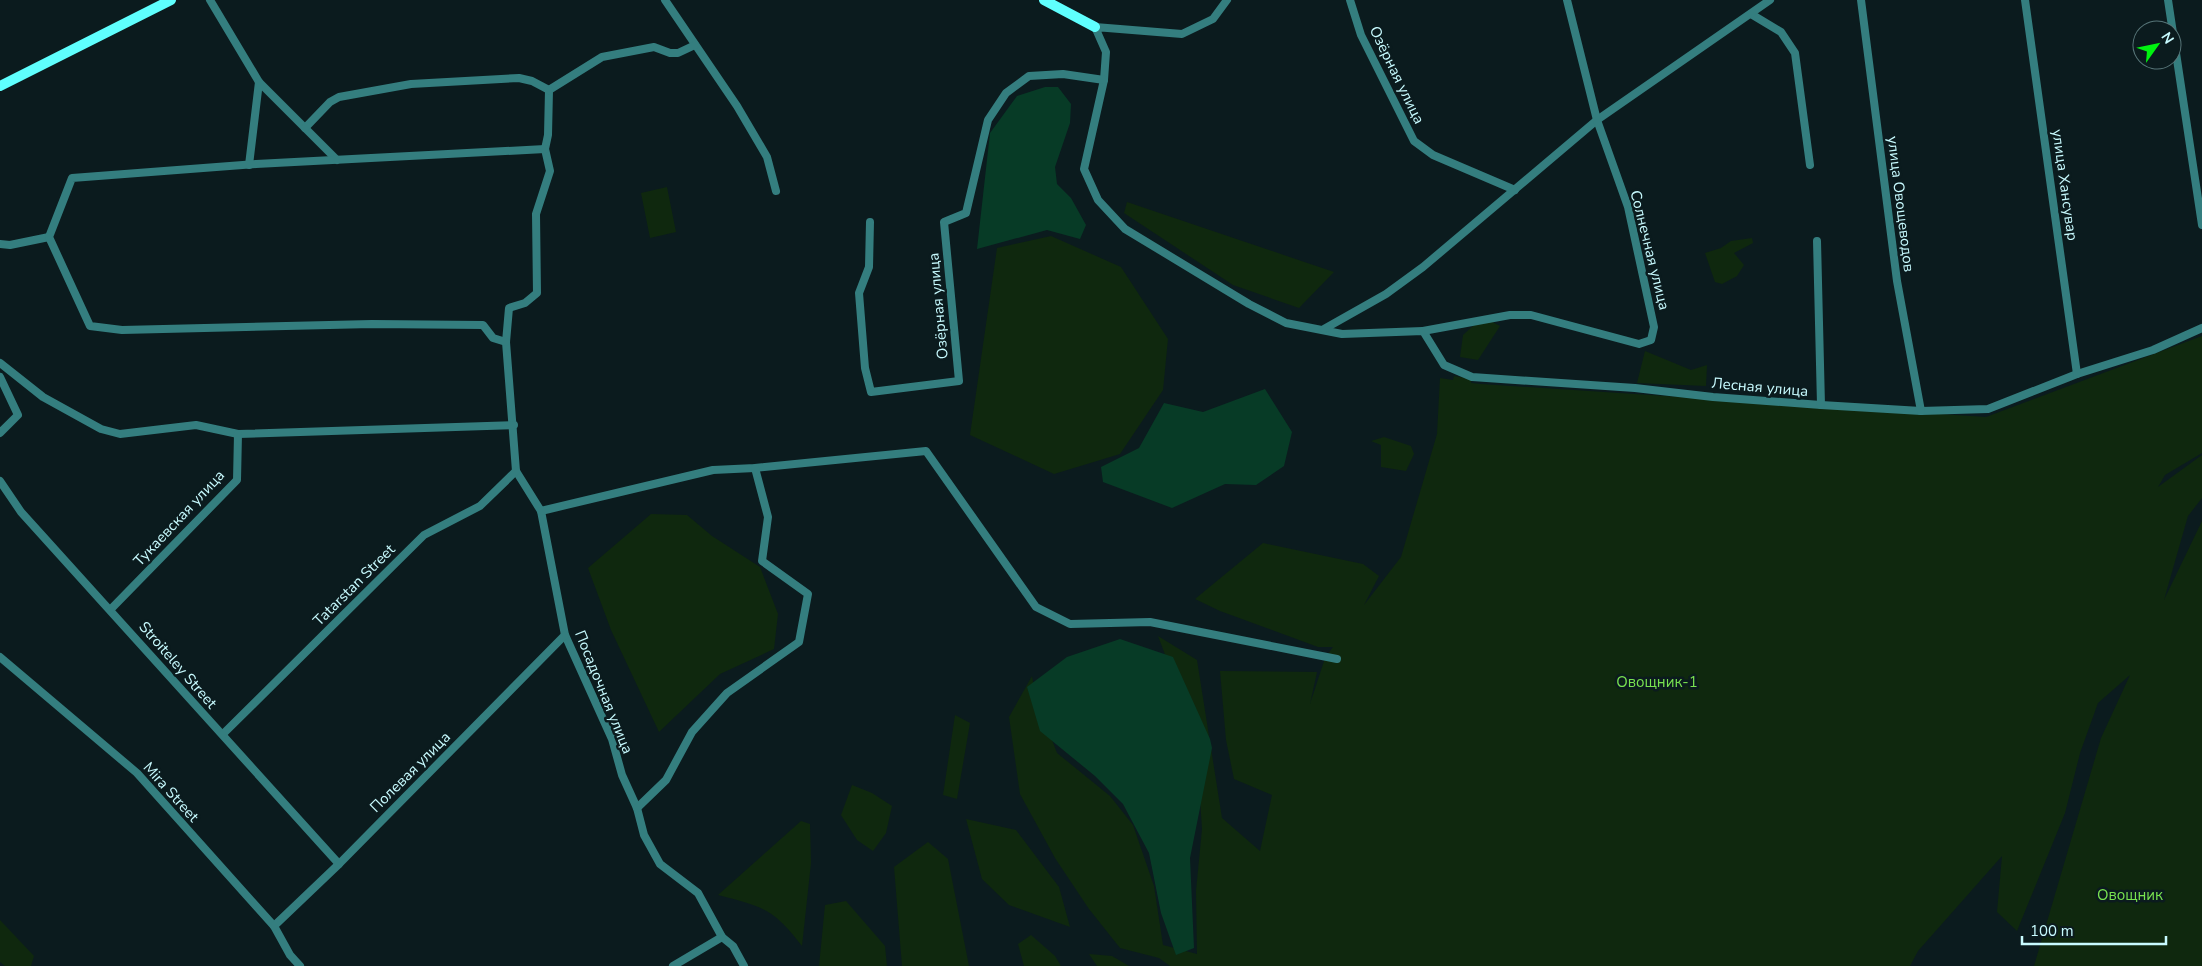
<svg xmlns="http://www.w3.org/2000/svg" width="2202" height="966" viewBox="0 0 2202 966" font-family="'Nunito Sans',sans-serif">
  <rect width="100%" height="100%" fill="#0b1b1e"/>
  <!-- green -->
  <g fill="#0f280e">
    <polygon points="667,187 676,232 650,238 641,193"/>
    <polygon points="1127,202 1334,272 1299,308 1233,285 1124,213"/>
    <polygon points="1051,236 1121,267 1168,339 1163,390 1120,454 1054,474 970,435 997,248"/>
    <polygon points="1752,238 1753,243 1734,253 1744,265 1737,276 1722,284 1715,282 1705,253 1721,248 1731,241"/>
    <polygon points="1483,317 1500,326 1478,360 1460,357 1463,335"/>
    <polygon points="2202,336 2202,453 2165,475 2158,487 2202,455 2202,498 2188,516 2164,600 2202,521 2202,966 2034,966 2101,738 2130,675 2098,703 2080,753 2065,813 2017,931 1997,912 2002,856 1918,951 1910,966 1170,966 1159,958 1120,948 1089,909 1055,858 1020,794 1009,717 1032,676 1036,698 1057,753 1110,796 1133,825 1154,886 1163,945 1197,954 1196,891 1202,829 1196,736 1158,636 1197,660 1222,818 1260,851 1272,795 1234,779 1226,740 1220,671 1317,672 1310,704 1325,658 1333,647 1318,647 1220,611 1195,599 1263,543 1363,564 1379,576 1364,605 1401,557 1437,434 1440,378 1453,380 1454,376 1472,379 1471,383 1481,384 1986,417"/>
    <polygon points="1645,351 1691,370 1707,365 1706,386 1637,383"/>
    <polygon points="1384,437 1411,446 1414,454 1406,471 1381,467 1381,445 1371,441"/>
    <polygon points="651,514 687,515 712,536 760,567 778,614 774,649 720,674 659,732 611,630 588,568"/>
    <polygon points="955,715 970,723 957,799 943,795"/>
    <polygon points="852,785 872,793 892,806 886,833 873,851 857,840 841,815"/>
    <polygon points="966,819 1016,830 1059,887 1070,927 1009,905 982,879"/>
    <path d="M801,821L810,824L811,863L802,946C773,908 763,907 718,895Z"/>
    <polygon points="928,842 948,859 969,966 902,966 894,867"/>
    <polygon points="846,901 885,946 887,966 819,966 825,905"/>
    <polygon points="0,920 34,956 31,966 5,966 0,962"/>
    <polygon points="1031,935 1055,956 1061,966 1024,966 1018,944"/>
    <polygon points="1089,954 1112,956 1129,966 1097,966"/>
  </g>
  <!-- water -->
  <g fill="#073b26">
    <polygon points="1045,87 1058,87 1071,104 1070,123 1055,167 1057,184 1071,198 1086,225 1080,239 1047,230 977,249 990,133 1017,96"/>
    <polygon points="1265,389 1292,432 1284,466 1256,485 1225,484 1172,508 1103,482 1101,467 1139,448 1164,403 1203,412"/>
    <polygon points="1120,639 1173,657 1210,739 1212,748 1190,858 1194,948 1176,955 1161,913 1149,853 1123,804 1095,776 1040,731 1027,687 1067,657"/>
  </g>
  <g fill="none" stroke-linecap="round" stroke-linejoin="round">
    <!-- street -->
    <g stroke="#347e7f" stroke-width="8">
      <polyline points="210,0 259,82 249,165"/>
      <polyline points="665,0 737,106 767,157 776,191"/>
      <polyline points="1227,0 1213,19 1182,34 1095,27 1106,52 1104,80 1084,169 1098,200 1125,229 1249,304 1286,323 1342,334 1423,331 1444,365 1472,377 1635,388 1713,397 1821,405 1921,411 1988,409 2077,374 2153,350 2202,328"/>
      <polyline points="1350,0 1361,35 1414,141 1433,155 1515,190"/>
      <polyline points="1861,0 1897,281 1921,411"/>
      <polyline points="2025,0 2077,374"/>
      <polyline points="2168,0 2202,225"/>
      <polyline points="1751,14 1781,32 1795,53 1810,165"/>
      <polyline points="259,82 337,160"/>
      <polyline points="549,90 548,135 545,149 550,171 536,214 537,293 525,303 509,308 506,342 516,471 541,511 565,635 612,739 622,775 637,808 644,835 660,864 698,893 722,937 733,946 744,966"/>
      <polyline points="549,90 602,57 654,47 670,53 678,53 695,45"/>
      <polyline points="305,128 330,102 339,97 411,84 519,78 532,81 549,90"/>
      <polyline points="870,222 869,267 859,293 865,368 871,392 959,381 944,222 966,213 988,120 1006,93 1029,76 1063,74 1104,80"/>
      <polyline points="1817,241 1821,405"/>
      <polyline points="0,244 10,245 49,237"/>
      <polyline points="1324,329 1386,294 1423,267 1597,120 1770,0"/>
      <polyline points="1423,331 1510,315 1531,315 1639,344 1651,340 1654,327 1628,207 1597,120 1567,0"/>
      <polyline points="506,342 493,338 483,325 372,324 122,330 90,326 49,237 72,178 256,164 545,149"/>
      <polyline points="0,363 43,397 101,429 120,434 196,425 238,434 514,425"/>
      <polyline points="0,377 18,415 0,433"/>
      <polyline points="0,481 21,512 339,864"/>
      <polyline points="541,511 713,470 755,468 926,451 1036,607 1070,624 1150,622 1337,659"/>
      <polyline points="111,609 237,480 238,434"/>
      <polyline points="0,657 137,773 274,926 290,955 300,966"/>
      <polyline points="223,734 424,535 480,506 516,471"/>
      <polyline points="637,808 666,780 692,732 727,693 799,642 808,594 762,561 768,517 755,468"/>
      <polyline points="274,926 339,864 565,635"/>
      <polyline points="673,966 722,937"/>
    </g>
    <!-- secondary -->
    <g stroke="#5ffffe" stroke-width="10">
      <polyline points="1044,0 1095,27"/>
      <polyline points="0,86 171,0"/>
    </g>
  </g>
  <g text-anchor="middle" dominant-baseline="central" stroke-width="5" stroke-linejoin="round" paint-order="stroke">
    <!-- street labels -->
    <g font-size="15" fill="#c8fbff" stroke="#0b1b1e">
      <text transform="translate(1397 75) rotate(64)">Озёрная улица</text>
      <text transform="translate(2065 185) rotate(82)">улица Хансувар</text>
      <text transform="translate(1901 204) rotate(83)">улица Овощеводов</text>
      <text transform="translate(1650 250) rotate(76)">Солнечная улица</text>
      <text transform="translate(938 306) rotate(-95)">Озёрная улица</text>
      <text transform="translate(1760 387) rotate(5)">Лесная улица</text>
      <text transform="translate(179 518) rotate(-47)">Тукаевская улица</text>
      <text transform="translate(354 585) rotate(-45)">Tatarstan Street</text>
      <text transform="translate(178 665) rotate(49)">Stroiteley Street</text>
      <text transform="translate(604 692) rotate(68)">Посадочная улица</text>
      <text transform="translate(410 772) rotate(-45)">Полевая улица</text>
      <text transform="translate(171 792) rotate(48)">Mira Street</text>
    </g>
    <!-- park labels -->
    <g font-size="15" fill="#79e350" stroke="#0b1b1e">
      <text x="1657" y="682">Овощник-1</text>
      <text x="2130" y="895">Овощник</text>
    </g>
  </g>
  <!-- north arrow -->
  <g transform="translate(2157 45) rotate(57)"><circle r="24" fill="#0b1b1e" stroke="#577578"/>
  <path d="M0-4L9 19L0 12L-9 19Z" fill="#00f310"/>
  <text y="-8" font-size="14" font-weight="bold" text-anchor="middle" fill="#c8fbff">N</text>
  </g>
  <!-- scale -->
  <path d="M2022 936v8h144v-8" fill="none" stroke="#c8fbff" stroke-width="2.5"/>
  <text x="2030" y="936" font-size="15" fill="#c8fbff" stroke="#0b1b1e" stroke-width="4" paint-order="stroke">100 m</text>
</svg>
